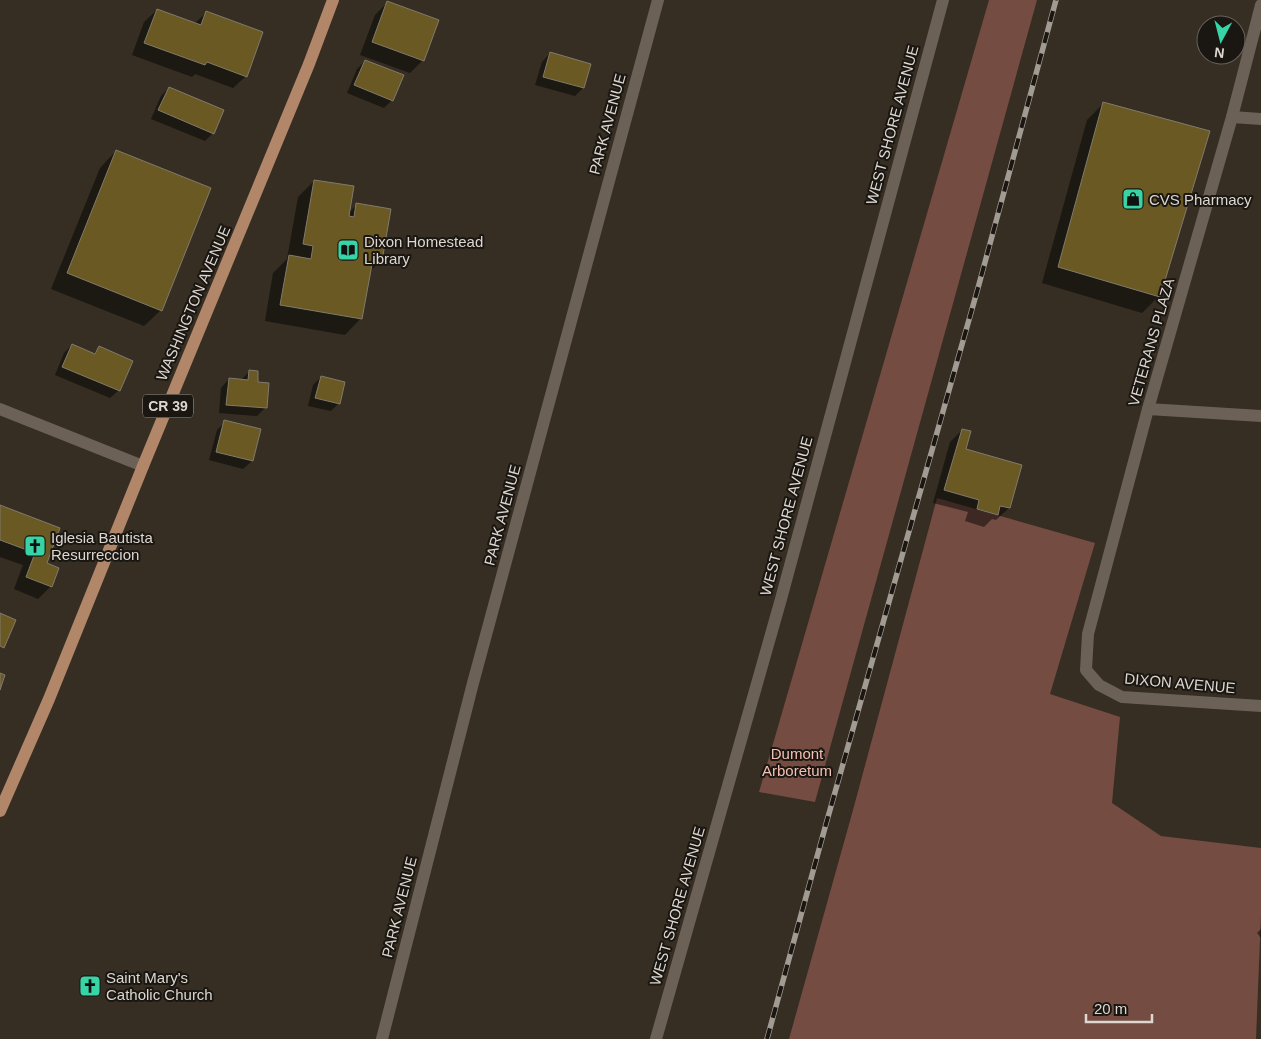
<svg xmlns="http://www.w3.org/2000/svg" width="1261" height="1039" viewBox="0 0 1261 1039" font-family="Helvetica,sans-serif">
  <rect width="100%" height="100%" fill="#362d23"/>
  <!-- green -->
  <g fill="#744c42">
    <polygon points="989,0 1037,0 815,802 759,792"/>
    <polygon points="937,498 1095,543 1050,694 1120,717 1112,803 1161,836 1261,848 1261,915 1256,1039 789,1039 853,810"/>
  </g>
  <!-- shadow -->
  <g fill="#0007">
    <polygon points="387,3 423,60 410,73 360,55 375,15"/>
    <polygon points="157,10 194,24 207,12 246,76 233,88 195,74 192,77 132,55 144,22"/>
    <polygon points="550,53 590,65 583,88 575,96 535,85 542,62"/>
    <polygon points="365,61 392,100 384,108 347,93 357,69"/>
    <polygon points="169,88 213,133 205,141 151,119 161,96"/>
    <polygon points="1103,104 1209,132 1158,297 1142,313 1042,283 1087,120"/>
    <polygon points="116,151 161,310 144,326 51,289 100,168"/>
    <polygon points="314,181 348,213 357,205 381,261 369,272 361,318 345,335 265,321 273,273 287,259 298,197"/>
    <polygon points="72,345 93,354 99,348 119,390 110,398 55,375 64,353"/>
    <polygon points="249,372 256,383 265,408 257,416 219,413 221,388 229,379 241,380"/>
    <polygon points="321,377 339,403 331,411 308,406 313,385"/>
    <polygon points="225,422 259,430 252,461 243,469 209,460 217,430"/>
    <polygon points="962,430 965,450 1020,466 1009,508 996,520 992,519 984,527 965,521 968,512 933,503 950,442"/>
    <polygon points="0,507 45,564 51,586 38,599 14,589 23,565 0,557"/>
    <polygon points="1261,929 1261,938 1257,933"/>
  </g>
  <!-- building -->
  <g fill="#6a5922" stroke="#807b6c">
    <polygon points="387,1 439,20 424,61 372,42"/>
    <polygon points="157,9 201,25 206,11 263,32 247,77 207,62 205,65 144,43"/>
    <polygon points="550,52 591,64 584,88 543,77"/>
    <polygon points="365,60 404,75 393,101 354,85"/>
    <polygon points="169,87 224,110 214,134 158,110"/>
    <polygon points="1103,102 1210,131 1160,297 1058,267"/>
    <polygon points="116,150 211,188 162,311 67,273"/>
    <polygon points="314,180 354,186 349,216 354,217 356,203 391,209 382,261 373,259 362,319 280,305 289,255 311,259 313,246 303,244"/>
    <polygon points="72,344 95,354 99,346 133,361 120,391 62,367"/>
    <polygon points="249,370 258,371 258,382 269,383 267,408 226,405 229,378 248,380"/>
    <polygon points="321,376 345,382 340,404 315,398"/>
    <polygon points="224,420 261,429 253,461 216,452"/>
    <polygon points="962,429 971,431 966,449 1022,465 1010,508 1000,506 998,515 977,509 979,500 944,490"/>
    <polygon points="0,505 60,528 47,563 59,568 52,587 26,577 35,553 0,540"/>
    <polygon points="0,613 16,620 4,648 0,646"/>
    <polygon points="0,673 5,675 0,690"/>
  </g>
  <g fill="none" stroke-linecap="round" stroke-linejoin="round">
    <!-- street -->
    <g stroke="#6b6156" stroke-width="12">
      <polyline points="1261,5 1232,117 1148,409 1088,634 1086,670 1099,685 1122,697 1261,706"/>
      <polyline points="1232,117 1261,119"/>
      <polyline points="0,409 143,466"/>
      <polyline points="1148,409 1261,416"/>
      <polyline points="382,1039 473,683 658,0"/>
      <polyline points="656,1039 781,599 943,0"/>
    </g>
    <!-- primary -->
    <polyline stroke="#b28669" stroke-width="12" points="0,811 49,699 143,466 309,64 333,0"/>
    <!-- rail casing -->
    <g stroke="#a29b93" stroke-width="5.5">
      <polyline id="rail" points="767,1039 826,824 978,288 1056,0"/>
    </g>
    <!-- rail -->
    <use href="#rail" stroke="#1a1611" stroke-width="4" stroke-dasharray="11" stroke-linecap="butt"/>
  </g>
  <!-- icons -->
  <defs>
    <g id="shop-square" transform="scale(1.125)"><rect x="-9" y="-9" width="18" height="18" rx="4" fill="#38d4a6" stroke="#1a1611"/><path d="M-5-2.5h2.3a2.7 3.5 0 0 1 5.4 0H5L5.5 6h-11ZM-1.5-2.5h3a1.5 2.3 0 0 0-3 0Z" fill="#111"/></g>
    <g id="library-square" transform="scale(1.125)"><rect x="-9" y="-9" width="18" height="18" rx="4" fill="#38d4a6" stroke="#1a1611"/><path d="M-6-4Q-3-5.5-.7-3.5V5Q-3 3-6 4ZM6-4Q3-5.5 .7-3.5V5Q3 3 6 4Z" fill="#111"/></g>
    <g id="church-square" transform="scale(1.125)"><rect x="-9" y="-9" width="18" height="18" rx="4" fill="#38d4a6" stroke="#1a1611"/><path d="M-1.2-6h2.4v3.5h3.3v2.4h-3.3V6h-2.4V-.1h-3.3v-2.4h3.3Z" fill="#111"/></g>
  </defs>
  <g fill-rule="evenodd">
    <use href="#shop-square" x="1133" y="199"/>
    <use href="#library-square" x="348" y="250"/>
    <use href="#church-square" x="35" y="546"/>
    <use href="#church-square" x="90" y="986"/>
  </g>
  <g text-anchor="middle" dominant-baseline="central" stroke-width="4" stroke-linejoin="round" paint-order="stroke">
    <!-- shield labels -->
    <rect fill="#1a1611" stroke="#a29d97" stroke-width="1" x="143" y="394.5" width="50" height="23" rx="4"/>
    <g font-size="14" font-weight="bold" fill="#ddd7d0">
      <text x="168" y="406">CR 39</text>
    </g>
    <!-- street labels -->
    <g font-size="15" fill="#ddd7d0" stroke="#1a1611">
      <text transform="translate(607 124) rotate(-75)">PARK AVENUE</text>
      <text transform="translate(892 125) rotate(-75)">WEST SHORE AVENUE</text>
      <text transform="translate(193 303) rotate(-67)">WASHINGTON AVENUE</text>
      <text transform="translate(1151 342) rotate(-74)">VETERANS PLAZA</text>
      <text transform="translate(502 515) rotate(-75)">PARK AVENUE</text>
      <text transform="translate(786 516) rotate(-75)">WEST SHORE AVENUE</text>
      <text transform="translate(1180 683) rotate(5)">DIXON AVENUE</text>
      <text transform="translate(677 906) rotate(-74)">WEST SHORE AVENUE</text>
      <text transform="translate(399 907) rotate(-76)">PARK AVENUE</text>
    </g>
    <!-- poi labels -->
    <g font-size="15" fill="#ddd7d0" stroke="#1a1611" text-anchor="start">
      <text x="1149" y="199">CVS Pharmacy</text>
      <text x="364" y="241">Dixon Homestead<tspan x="364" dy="17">Library</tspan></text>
      <text x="51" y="537">Iglesia Bautista<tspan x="51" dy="17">Resurreccion</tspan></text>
      <text x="106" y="977">Saint Mary's<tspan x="106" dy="17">Catholic Church</tspan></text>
    </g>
    <!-- park labels -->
    <g font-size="15" fill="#f5c0b3" stroke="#1a1611">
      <text x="797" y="753">Dumont<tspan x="797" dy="17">Arboretum</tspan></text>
    </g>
  </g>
  <!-- north arrow -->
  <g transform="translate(1221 40) rotate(187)"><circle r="24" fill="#1a1611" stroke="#68635d"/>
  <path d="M0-4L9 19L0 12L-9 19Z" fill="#38d4a6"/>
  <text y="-8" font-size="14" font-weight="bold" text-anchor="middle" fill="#ddd7d0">N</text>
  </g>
  <!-- scale -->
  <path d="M1086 1014v8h66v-8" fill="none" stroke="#ddd7d0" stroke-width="2.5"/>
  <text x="1094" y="1014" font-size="15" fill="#ddd7d0" stroke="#1a1611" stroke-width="4" paint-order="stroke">20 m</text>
</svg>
